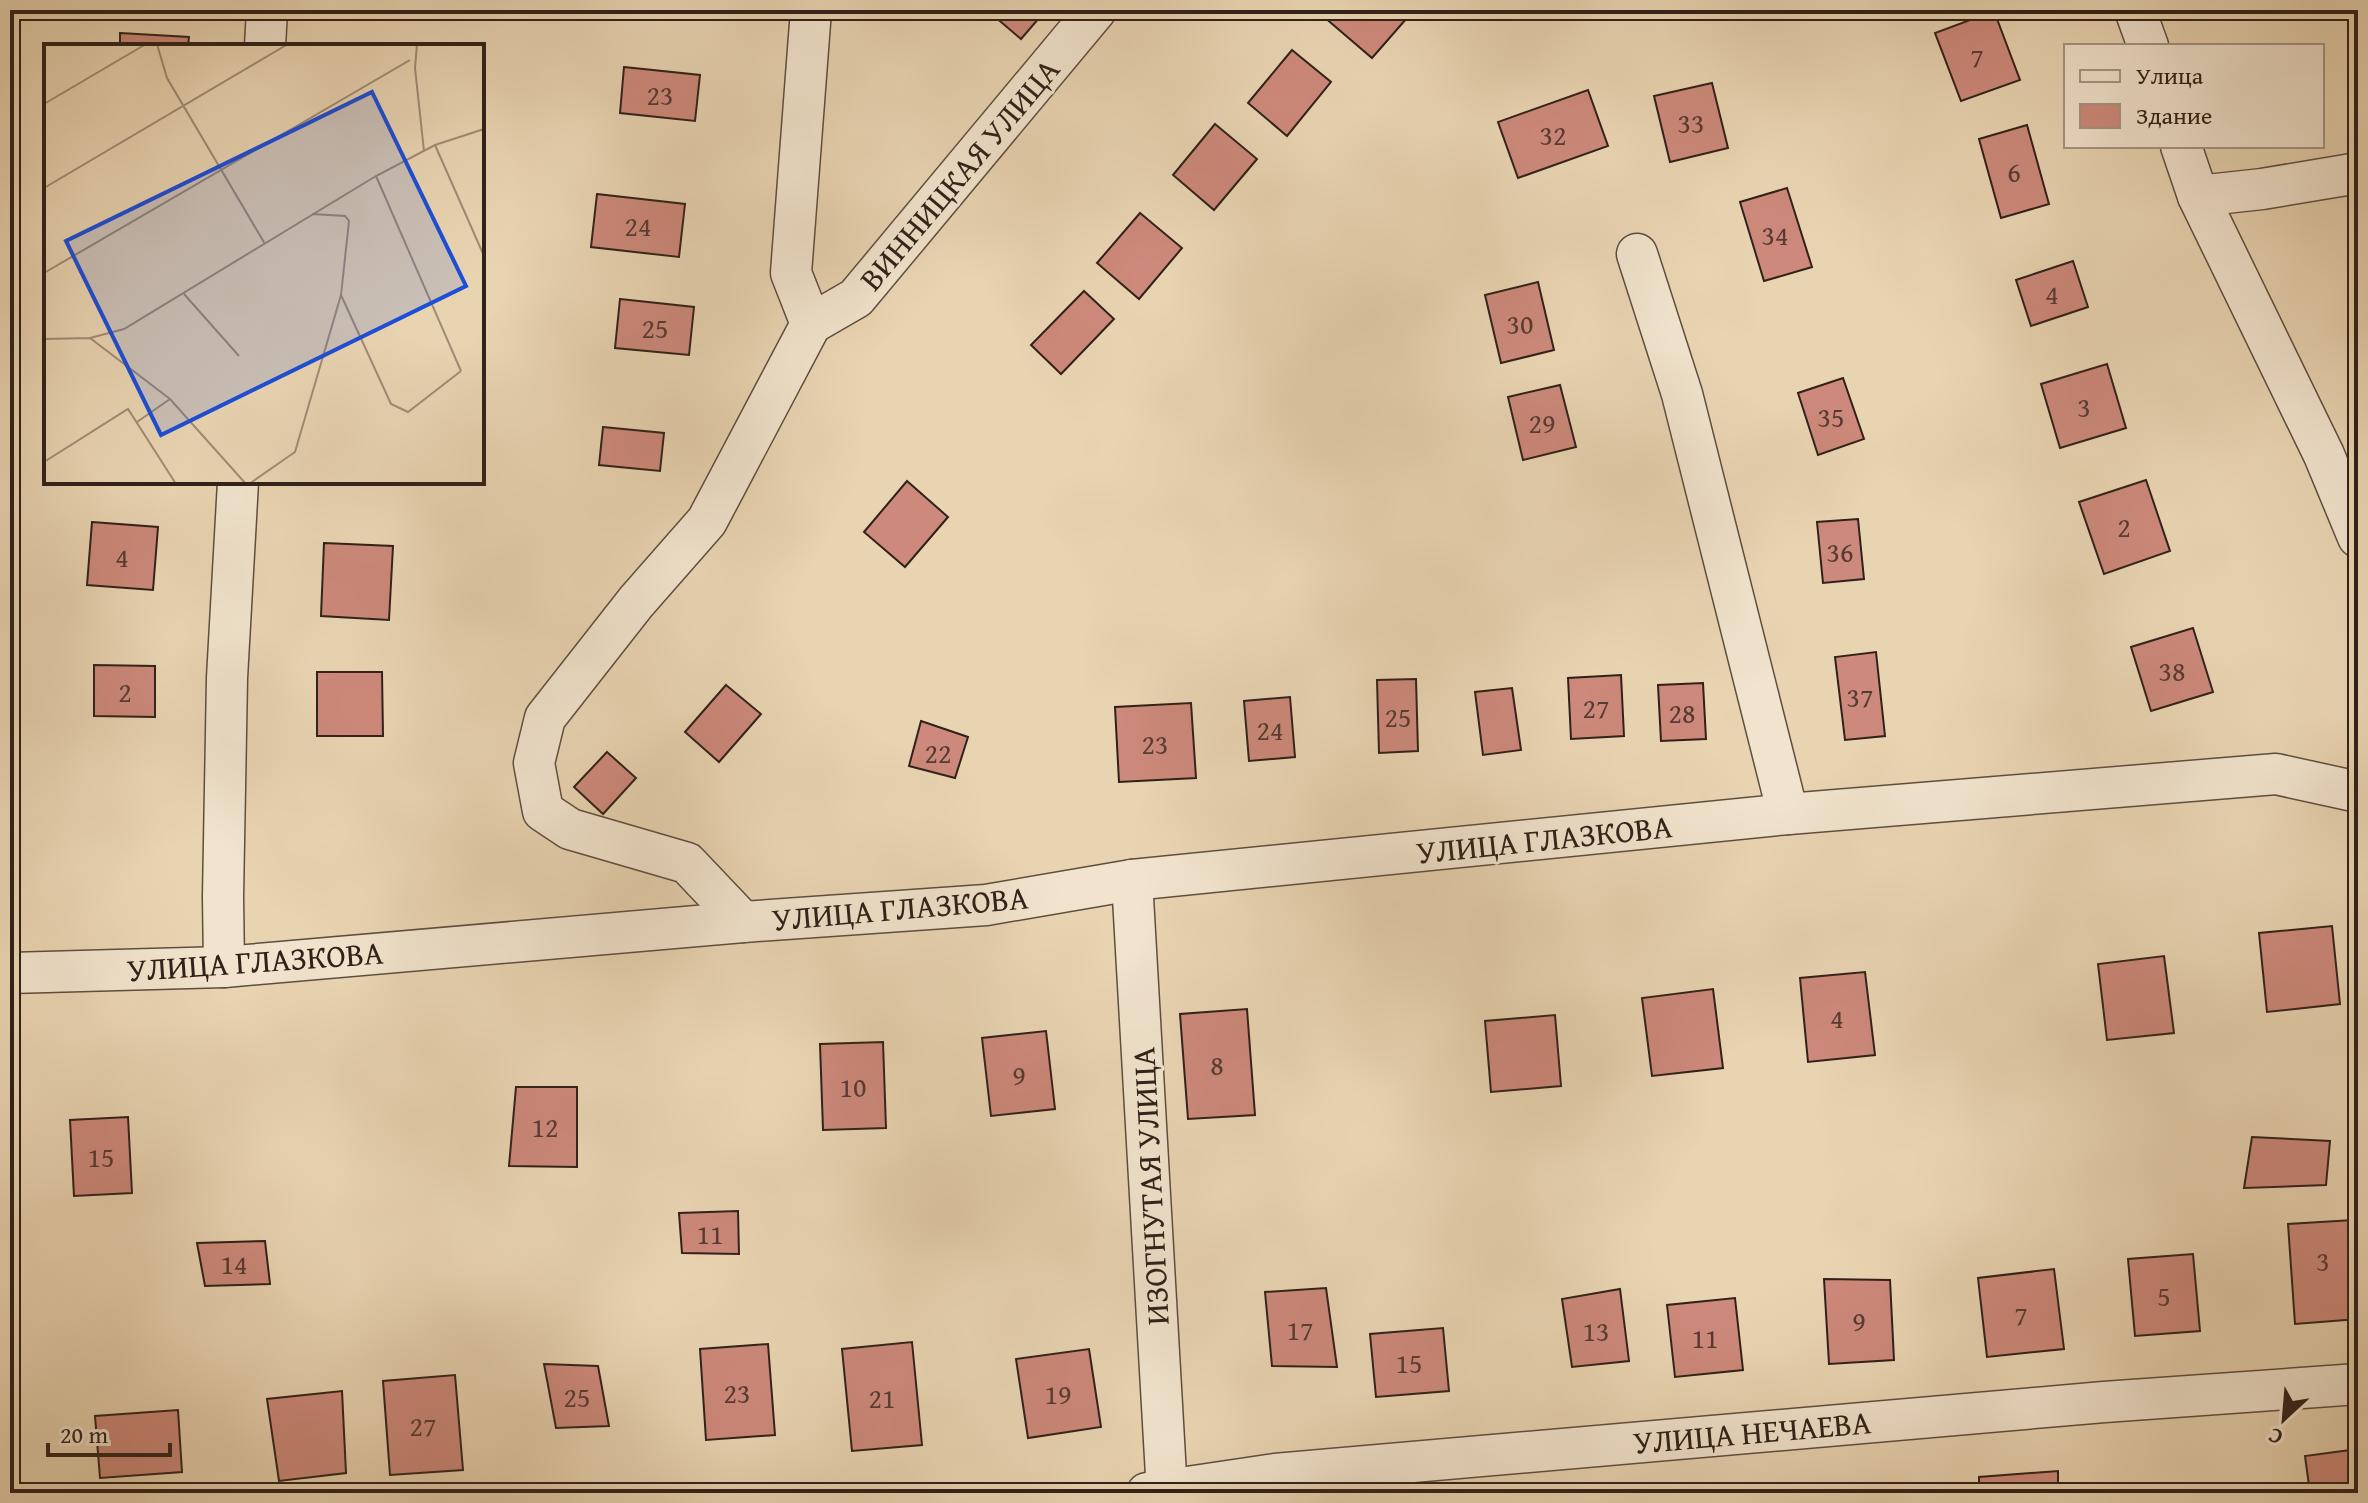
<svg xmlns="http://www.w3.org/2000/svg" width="2368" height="1503" viewBox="0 0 2368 1503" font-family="'Gentium Book Plus',serif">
  <rect width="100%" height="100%" fill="#e9d4b2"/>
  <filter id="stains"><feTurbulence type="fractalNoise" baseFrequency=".0025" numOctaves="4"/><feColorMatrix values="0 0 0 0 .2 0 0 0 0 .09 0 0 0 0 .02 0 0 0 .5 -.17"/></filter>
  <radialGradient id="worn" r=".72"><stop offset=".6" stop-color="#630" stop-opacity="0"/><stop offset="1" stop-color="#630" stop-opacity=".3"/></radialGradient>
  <!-- building -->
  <g fill="#cd897b" stroke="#302119" stroke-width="2">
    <polygon points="987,10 1046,10 1021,39"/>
    <polygon points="1331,10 1414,10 1372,58 1324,17"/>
    <polygon points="1994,11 2020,80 1961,101 1935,33"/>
    <polygon points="120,33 189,37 188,46 120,46"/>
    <polygon points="1292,50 1331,82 1287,136 1248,103"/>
    <polygon points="624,67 700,75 695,121 620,113"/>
    <polygon points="1712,83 1728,148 1670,162 1654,96"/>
    <polygon points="1588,90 1608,146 1518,178 1498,122"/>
    <polygon points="1215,124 1257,159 1214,210 1173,175"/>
    <polygon points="2027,125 2049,204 2001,218 1979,139"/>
    <polygon points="1787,188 1812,267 1764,281 1740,202"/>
    <polygon points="597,194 685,204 679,257 591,247"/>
    <polygon points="1140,213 1182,248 1139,299 1097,263"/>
    <polygon points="2073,261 2088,307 2031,326 2016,280"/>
    <polygon points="1538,282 1554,350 1501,363 1485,295"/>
    <polygon points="1084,291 1114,319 1061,374 1031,345"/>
    <polygon points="620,299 694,307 689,355 615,348"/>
    <polygon points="2107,364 2126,428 2060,448 2041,384"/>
    <polygon points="1843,378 1864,439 1818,455 1798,393"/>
    <polygon points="1560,385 1576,447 1523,460 1508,397"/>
    <polygon points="603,427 664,433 660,471 599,465"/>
    <polygon points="2146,480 2170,551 2104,574 2079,502"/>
    <polygon points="907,481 948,517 905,567 864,532"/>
    <polygon points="1858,519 1864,579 1823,583 1817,522"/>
    <polygon points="92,522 158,527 153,590 87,585"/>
    <polygon points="324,543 393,546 389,620 321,616"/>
    <polygon points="2193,628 2213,692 2151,711 2131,647"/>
    <polygon points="1876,652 1885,736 1845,740 1835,657"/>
    <polygon points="94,665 155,666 155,717 94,716"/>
    <polygon points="317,672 382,672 383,736 317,736"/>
    <polygon points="1621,675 1624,736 1571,739 1568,678"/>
    <polygon points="1416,679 1418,751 1379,753 1377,680"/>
    <polygon points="1703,683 1706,739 1661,741 1658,685"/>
    <polygon points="726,685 761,714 719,762 685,732"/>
    <polygon points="1512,688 1521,750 1483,755 1475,692"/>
    <polygon points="1290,697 1295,757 1249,761 1244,701"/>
    <polygon points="1191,703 1196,778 1119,782 1115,707"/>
    <polygon points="921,721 968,737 955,778 909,766"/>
    <polygon points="607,752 636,778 603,814 574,787"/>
    <polygon points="2332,926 2340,1004 2267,1012 2259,933"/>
    <polygon points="2164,956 2174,1033 2107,1040 2098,964"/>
    <polygon points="1865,972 1875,1055 1808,1062 1800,978"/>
    <polygon points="1713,989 1723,1068 1652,1076 1642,998"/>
    <polygon points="1247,1009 1255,1115 1188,1119 1180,1014"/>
    <polygon points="2352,1010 2358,1010 2358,1044"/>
    <polygon points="1555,1015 1561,1086 1491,1092 1485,1021"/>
    <polygon points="1046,1031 1055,1109 991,1116 982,1038"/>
    <polygon points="883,1042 886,1128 823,1130 820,1044"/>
    <polygon points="516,1087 577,1087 577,1167 509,1166"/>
    <polygon points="128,1117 132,1193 74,1196 70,1120"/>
    <polygon points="2252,1137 2330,1141 2326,1185 2244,1188"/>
    <polygon points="738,1211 739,1254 682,1253 679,1213"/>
    <polygon points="2353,1220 2358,1319 2295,1324 2288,1224"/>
    <polygon points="265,1241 270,1284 205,1286 197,1243"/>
    <polygon points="2193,1254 2200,1331 2135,1336 2128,1259"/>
    <polygon points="2054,1269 2064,1349 1987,1357 1978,1278"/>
    <polygon points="1824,1279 1890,1280 1894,1360 1829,1364"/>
    <polygon points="1326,1288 1337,1367 1272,1366 1265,1292"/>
    <polygon points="1620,1289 1629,1361 1572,1367 1562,1299"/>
    <polygon points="1735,1298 1743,1370 1675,1377 1667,1305"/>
    <polygon points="1443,1328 1449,1391 1376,1397 1370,1334"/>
    <polygon points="912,1342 922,1445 852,1451 842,1349"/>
    <polygon points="768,1344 775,1435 706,1440 700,1349"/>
    <polygon points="1089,1349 1101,1427 1028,1438 1016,1359"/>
    <polygon points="544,1364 598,1366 609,1426 556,1428"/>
    <polygon points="455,1375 463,1470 390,1475 383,1381"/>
    <polygon points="342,1391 346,1473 279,1481 267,1399"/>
    <polygon points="178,1410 182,1472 100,1478 95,1416"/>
    <polygon points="2358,1449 2358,1493 2310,1493 2305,1456"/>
    <polygon points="2058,1471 2058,1493 1979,1493 1979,1477"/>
  </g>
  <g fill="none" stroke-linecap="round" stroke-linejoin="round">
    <!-- minor casing -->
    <g stroke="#5e4e3f" stroke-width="43">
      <g id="minor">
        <polyline points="2135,10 2148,46"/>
        <polyline points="265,46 267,10"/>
        <polyline points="2181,146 2198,196 2324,455 2358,537"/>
        <polyline points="2198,196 2262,189 2358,173"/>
        <polyline points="1637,254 1682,394 1788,814"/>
        <polyline points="811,324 856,298 1096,10"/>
        <polyline points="1132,880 1167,1493"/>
        <polyline points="743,922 687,863 570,829 543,811 534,763 545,718 636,602 707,521 811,324 791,273 811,10"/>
        <polyline points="224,967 223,897 227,678 238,482"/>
        <polyline points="10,973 224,967 743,922 986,905 1132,880 1788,814 2276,774 2358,792"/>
        <polyline points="1147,1493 1275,1474 2104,1402 2358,1384"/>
      </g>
    </g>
    <!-- minor -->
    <use href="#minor" stroke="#f1e3cd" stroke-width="40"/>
  </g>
  <g text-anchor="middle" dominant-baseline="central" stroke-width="6" stroke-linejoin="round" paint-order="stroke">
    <!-- number labels -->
    <g font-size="28" fill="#573b32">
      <text x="1977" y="56">7</text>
      <text x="660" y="94">23</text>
      <text x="1691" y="122">33</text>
      <text x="1553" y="134">32</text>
      <text x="2014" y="171">6</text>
      <text x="638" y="225">24</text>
      <text x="1775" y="234">34</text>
      <text x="2052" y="293">4</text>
      <text x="1520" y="323">30</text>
      <text x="655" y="327">25</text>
      <text x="2084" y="406">3</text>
      <text x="1831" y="416">35</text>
      <text x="1542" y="422">29</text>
      <text x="2124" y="526">2</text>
      <text x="1840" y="551">36</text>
      <text x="122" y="556">4</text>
      <text x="2172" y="670">38</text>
      <text x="125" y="691">2</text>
      <text x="1860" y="696">37</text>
      <text x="1596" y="707">27</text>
      <text x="1682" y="712">28</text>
      <text x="1398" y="716">25</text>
      <text x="1270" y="729">24</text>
      <text x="1155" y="743">23</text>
      <text x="938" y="752">22</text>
      <text x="1837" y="1017">4</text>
      <text x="1217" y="1064">8</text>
      <text x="1019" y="1074">9</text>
      <text x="853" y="1086">10</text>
      <text x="545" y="1126">12</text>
      <text x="101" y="1156">15</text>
      <text x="710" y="1233">11</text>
      <text x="2323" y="1260">3</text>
      <text x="234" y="1263">14</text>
      <text x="2164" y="1295">5</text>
      <text x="2021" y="1314">7</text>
      <text x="1859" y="1320">9</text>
      <text x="1300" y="1329">17</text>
      <text x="1596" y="1330">13</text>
      <text x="1705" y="1337">11</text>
      <text x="1409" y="1362">15</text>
      <text x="737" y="1392">23</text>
      <text x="1058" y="1393">19</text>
      <text x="577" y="1396">25</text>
      <text x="882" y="1397">21</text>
      <text x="423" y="1425">27</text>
    </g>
    <!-- street labels -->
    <g font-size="32" fill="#302119" stroke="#f1e3cd">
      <text transform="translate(959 174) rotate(-50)">ВИННИЦКАЯ УЛИЦА</text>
      <text transform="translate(1544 839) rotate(-6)">УЛИЦА ГЛАЗКОВА</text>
      <text transform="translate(900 908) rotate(-5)">УЛИЦА ГЛАЗКОВА</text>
      <text transform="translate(255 961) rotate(-4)">УЛИЦА ГЛАЗКОВА</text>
      <text transform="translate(1150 1186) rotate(-93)">ИЗОГНУТАЯ УЛИЦА</text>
      <text transform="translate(1752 1432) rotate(-5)">УЛИЦА НЕЧАЕВА</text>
    </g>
  </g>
  <!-- overview -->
  <g transform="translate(44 44)">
    <rect width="440" height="440" fill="#e9d4b2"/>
    <path fill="none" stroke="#9f8c75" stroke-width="2" d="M113,0L123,34L221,200M373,0L371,24L380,107M0,60L102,0M391,101L440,212M332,132L417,327M0,144L244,0M268,170L301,172L305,177L297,251L347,360L364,368L417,327M0,229L366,16M140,250L195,312M46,294L126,355L202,440M0,295L46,294L80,285L332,132L391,101L440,85M93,378L126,355M0,418L84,365L132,440M205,440L251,408L297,251"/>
    <path fill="#1d4ed8" fill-opacity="0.15" stroke="#1d4ed8" stroke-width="4" d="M328,48L422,242L117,391L22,197Z"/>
    <rect width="440" height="440" fill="none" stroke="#302119" stroke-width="4"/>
  </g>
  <!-- margin -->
  <rect width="2368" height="1503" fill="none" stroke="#e9d4b2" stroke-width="40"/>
  <rect x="12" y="12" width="2344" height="1479" fill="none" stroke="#302119" stroke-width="4"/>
  <rect x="20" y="20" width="2328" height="1463" fill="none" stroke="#302119" stroke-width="2"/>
  <!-- legend -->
  <rect x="2064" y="44" width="260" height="104" fill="#f1e3cd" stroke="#a49585" stroke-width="2"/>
  <rect x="2080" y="70" width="40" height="12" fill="#f1e3cd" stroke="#a49585" stroke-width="2"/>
  <text x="2136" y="84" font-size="24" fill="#302119">Улица</text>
  <rect x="2080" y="104" width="40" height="24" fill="#cd897b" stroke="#a49585" stroke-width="2"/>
  <text x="2136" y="124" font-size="24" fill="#302119">Здание</text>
  <!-- north arrow -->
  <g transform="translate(2284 1419) rotate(206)" stroke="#f1e3cd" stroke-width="6" paint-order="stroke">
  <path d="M0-6L14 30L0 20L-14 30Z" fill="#302119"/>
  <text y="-12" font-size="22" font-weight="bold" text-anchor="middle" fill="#302119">С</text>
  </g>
  <!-- scale -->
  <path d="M48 1443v12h122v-12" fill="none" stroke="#302119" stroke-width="4"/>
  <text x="60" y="1443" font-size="24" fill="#302119" stroke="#f1e3cd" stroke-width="6" paint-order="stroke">20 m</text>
  <rect width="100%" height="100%" filter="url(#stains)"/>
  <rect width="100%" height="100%" fill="url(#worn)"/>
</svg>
